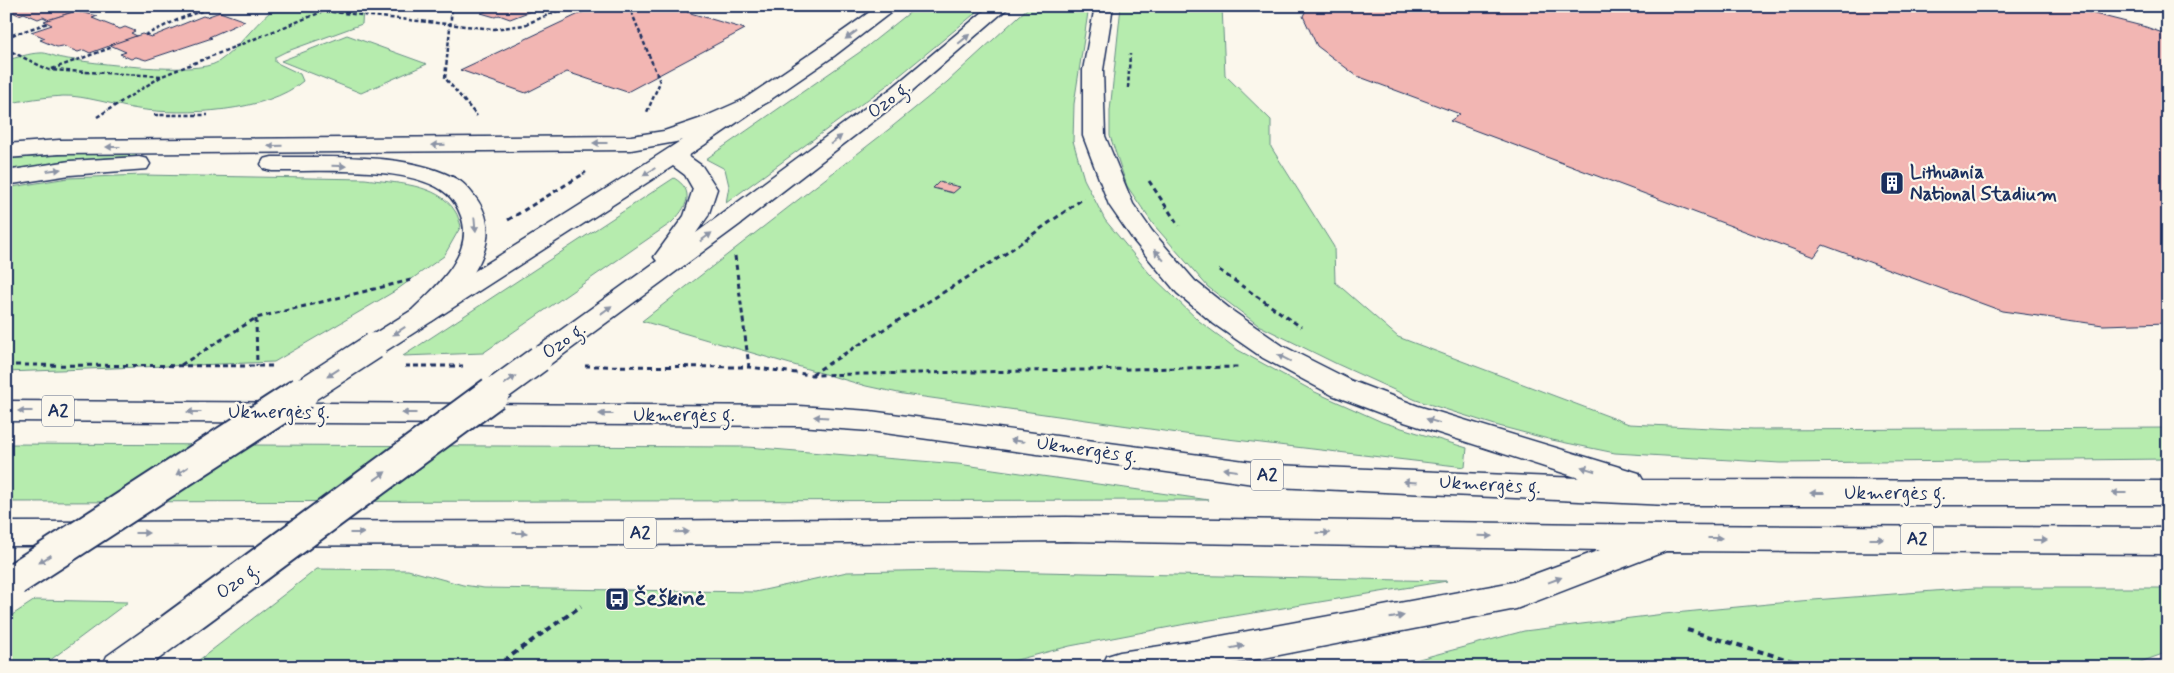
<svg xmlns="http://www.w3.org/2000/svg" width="2174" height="673" viewBox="0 0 2174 673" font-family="Mynerve,sans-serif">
  <rect width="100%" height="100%" fill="#fbf7ec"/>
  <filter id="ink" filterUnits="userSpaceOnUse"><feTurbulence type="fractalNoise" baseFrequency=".02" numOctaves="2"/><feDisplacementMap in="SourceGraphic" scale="10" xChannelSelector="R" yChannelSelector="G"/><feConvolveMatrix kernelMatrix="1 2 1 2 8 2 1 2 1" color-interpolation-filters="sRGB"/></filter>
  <g filter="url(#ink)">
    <!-- green -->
    <g fill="#b6ecae" stroke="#688e86">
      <path d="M363,6L362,24L285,52L275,57V62L300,74L303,81C268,112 184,116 138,109C117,106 83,95 63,96C45,97 24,100 6,104V60C17,58 29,53 40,53C47,52 55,57 62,58C90,63 196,76 218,62C238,49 252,27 270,12Z"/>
      <polygon points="918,6 984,6 893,81 726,203 729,186 725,169 706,159 860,52"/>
      <polygon points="1030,6 1089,6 1074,104 1073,141 1084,179 1105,220 1149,273 1199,321 1238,350 1315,392 1382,422 1467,448 1465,467 1185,434 903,394 866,386 642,321 888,130 947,82"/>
      <polygon points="1121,6 1222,6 1225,75 1271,120 1271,147 1334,247 1335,282 1398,337 1629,424 1752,430 2168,428 2168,459 1780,463 1615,453 1552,440 1495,425 1416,400 1337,364 1258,325 1208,287 1153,224 1127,186 1110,136 1110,111"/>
      <polygon points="347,35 427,64 361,93 281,61"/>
      <polygon points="140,151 135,156 64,161 6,171 6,159 103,152"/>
      <path d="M142,175L365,179C393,183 438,183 455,211C458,215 459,221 461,226L444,256L395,291L274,362L6,372V188L68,178Z"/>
      <path d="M674,178C696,191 687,208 671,223L483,353L403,356Z"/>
      <polygon points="6,444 747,447 958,464 1209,500 6,502"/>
      <polygon points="317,569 408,570 463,585 484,588 755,592 847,572 949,570 1447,581 1186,624 1070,646 990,667 190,667"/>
      <polygon points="1974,588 2168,588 2168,652 2127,667 1389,667 1524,631 1664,614 1800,601"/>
      <polygon points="35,600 128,602 41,667 6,667 6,619"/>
    </g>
    <!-- building -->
    <g fill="#f2b6b3" stroke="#1b2f5e">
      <polygon points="6,6 89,6 49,20 43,17 38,19 24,13 19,15 6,9"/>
      <polygon points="472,6 544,6 510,19 499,15 495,17 481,13 486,11"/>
      <polygon points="596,6 699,6 687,12 745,29 627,92 567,72 526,93 460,70"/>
      <polygon points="1308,6 2063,6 2146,27 2168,35 2168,323 2103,325 2002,311 1823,245 1814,257 1450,121 1460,114 1357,76 1317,46 1303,16"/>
      <polygon points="76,11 98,16 92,18 120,29 125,27 135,31 131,33 137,36 90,53 84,50 78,52 63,46 57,47 40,40 45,38 31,32 52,25 44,21"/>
      <polygon points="220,12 245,21 209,37 212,38 146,60 136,57 131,59 120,54 126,52 110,45 142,34 151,37 203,16 206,17"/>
      <polygon points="939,182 960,187 953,193 933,188"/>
    </g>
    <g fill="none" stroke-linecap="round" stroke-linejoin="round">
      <!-- major casing -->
      <g stroke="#1b2f5e" stroke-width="3">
        <g id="major">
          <path d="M878,6H899L834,56L688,156L702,166L717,189L708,216L696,233L892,88L990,6H1010L906,96L739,225L549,365L539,368L529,365L525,359L529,353L657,261L654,257L684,216L693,189L685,175L673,166L384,352L374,355L364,352L360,346L364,340C537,232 712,126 878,6Z"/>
          <polygon points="171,615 184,620 189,630 184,640 148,667 102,667 107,656 158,620"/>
        </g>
      </g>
      <!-- highway casing -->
      <g stroke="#1b2f5e" stroke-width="3">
        <g id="highway">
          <polygon points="1095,6 1113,6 1103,70 1105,136 1133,204 1152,231 1195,281 1234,312 1283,346 1352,381 1418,406 1639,473 1643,480 2168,481 2168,505 1668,505 1275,487 870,431 799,426 6,421 6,401 799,406 870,411 1275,465 1579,478 1398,420 1332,395 1263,358 1214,324 1177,293 1134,241 1109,205 1083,136 1083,70"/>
          <polygon points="763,91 770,93 773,97 770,101 718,128 676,142 631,150 59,154 6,158 6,144 59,140 631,136 664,131 702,118"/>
          <polygon points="139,157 147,159 150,164 147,169 70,175 6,185 6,171 70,161"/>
          <path d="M272,157C330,158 409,151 460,181C467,186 473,194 478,201C502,237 476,274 451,302C445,308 439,317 432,321C426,324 420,322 413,321L410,315L413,309C437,286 475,253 461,216C458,208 454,200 447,194C412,164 317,172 272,171L264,169L261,164L264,159Z"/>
          <polygon points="1066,517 1666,525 2168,528 2168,554 1666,551 1516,609 1217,667 1102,667 1107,656 1120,652 1194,641 1513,582 1600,550 1066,541 620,545 6,546 6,522 620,521"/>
        </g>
      </g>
      <!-- path-far2 -->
      <g stroke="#1b2f5e" stroke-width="2.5" stroke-dasharray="4 2.5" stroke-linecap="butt">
        <polyline points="313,6 324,11 494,29 524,25 569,6"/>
        <polyline points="457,6 452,8 445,78 477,116"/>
        <polyline points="629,6 660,82 647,112"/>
        <polyline points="80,12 97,6"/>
        <path d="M145,35C165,26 185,15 206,10C242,1 282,7 319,10"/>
        <polyline points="6,37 48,23"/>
        <polyline points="6,49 49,70 161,76"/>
        <polyline points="52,69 113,47"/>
        <polyline points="1128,88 1130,54"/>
        <polyline points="154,115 208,115"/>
        <polyline points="97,117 162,76 324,11"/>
        <polyline points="583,174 586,172"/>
      </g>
      <!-- path-far1 -->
      <g stroke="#1b2f5e" stroke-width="3" stroke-dasharray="5 4" stroke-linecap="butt">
        <polyline points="1149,181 1179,226"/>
        <polyline points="508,220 585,173"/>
        <polyline points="735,256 749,367"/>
        <polyline points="1219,270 1301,327"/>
        <polyline points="256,319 257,366"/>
        <polyline points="6,365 273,366"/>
        <polyline points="181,365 256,318 411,280"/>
        <polyline points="405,366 463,366"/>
        <polyline points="585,366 749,367 812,375 1238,367"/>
        <polyline points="812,374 1005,254 1084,198"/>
      </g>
      <!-- path -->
      <g stroke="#1b2f5e" stroke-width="4" stroke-dasharray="6 4.5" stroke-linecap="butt">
        <polyline points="1687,630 1813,667"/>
        <polyline points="495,667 581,606"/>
      </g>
      <!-- major -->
      <use href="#major" fill="#fbf7ec" fill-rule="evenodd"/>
      <!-- highway -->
      <use href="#highway" fill="#fbf7ec" fill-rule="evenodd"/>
      <!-- major-bridge-far1 casing -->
      <g stroke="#1b2f5e" stroke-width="29" stroke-linecap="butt">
        <g id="major-bridge-far1">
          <polyline points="300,394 374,346"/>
          <polyline points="491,394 539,359"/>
        </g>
      </g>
      <!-- major-bridge casing -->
      <g stroke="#1b2f5e" stroke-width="36" stroke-linecap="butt">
        <g id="major-bridge">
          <polyline points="15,579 302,393"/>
          <polyline points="171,630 493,393"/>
        </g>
      </g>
      <!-- major-bridge-far1 -->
      <use href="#major-bridge-far1" stroke="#fbf7ec" stroke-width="26"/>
      <!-- major-bridge -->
      <use href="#major-bridge" stroke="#fbf7ec" stroke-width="32"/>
    </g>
    <!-- one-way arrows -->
    <defs><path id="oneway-solid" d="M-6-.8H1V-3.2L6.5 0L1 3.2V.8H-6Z" transform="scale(1.25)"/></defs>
    <g fill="#8b93a5">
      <use href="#oneway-solid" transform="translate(851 35) rotate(144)"/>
      <use href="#oneway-solid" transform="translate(964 39) rotate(-40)"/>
      <use href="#oneway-solid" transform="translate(836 140) rotate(-37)"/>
      <use href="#oneway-solid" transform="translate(600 143) rotate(180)"/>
      <use href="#oneway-solid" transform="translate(438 145) rotate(179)"/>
      <use href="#oneway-solid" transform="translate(275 146) rotate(179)"/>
      <use href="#oneway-solid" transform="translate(113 147) rotate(180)"/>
      <use href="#oneway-solid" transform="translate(339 166) rotate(2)"/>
      <use href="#oneway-solid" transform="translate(54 170) rotate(-7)"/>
      <use href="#oneway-solid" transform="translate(649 172) rotate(148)"/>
      <use href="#oneway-solid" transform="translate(475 225) rotate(85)"/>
      <use href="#oneway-solid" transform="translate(706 237) rotate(-36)"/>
      <use href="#oneway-solid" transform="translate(1159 255) rotate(-131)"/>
      <use href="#oneway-solid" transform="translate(606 310) rotate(-36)"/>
      <use href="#oneway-solid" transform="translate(399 331) rotate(147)"/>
      <use href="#oneway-solid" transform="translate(1284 358) rotate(-153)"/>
      <use href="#oneway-solid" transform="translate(333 373) rotate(147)"/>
      <use href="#oneway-solid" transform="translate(510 380) rotate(-36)"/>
      <use href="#oneway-solid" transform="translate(25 411) rotate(-180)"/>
      <use href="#oneway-solid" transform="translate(194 412) rotate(-180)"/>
      <use href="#oneway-solid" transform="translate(409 413) rotate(-180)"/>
      <use href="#oneway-solid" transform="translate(606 414) rotate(-180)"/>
      <use href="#oneway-solid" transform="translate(821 417) rotate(-176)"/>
      <use href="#oneway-solid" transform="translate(1433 421) rotate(-162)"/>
      <use href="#oneway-solid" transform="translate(1017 441) rotate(-172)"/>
      <use href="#oneway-solid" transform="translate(1588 469) rotate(-163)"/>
      <use href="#oneway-solid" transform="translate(1230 470) rotate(-172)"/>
      <use href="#oneway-solid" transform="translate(182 471) rotate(147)"/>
      <use href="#oneway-solid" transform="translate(380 476) rotate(-36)"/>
      <use href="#oneway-solid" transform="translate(1410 482) rotate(-177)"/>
      <use href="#oneway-solid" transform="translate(1817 493) rotate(180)"/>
      <use href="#oneway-solid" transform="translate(2119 493) rotate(180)"/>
      <use href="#oneway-solid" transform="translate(682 532) rotate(-1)"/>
      <use href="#oneway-solid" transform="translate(142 533)"/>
      <use href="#oneway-solid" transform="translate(357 533)"/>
      <use href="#oneway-solid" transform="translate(520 533)"/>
      <use href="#oneway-solid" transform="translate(1323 533) rotate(1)"/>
      <use href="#oneway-solid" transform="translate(1485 536) rotate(1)"/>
      <use href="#oneway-solid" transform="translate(1715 538)"/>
      <use href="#oneway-solid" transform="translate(1877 539)"/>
      <use href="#oneway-solid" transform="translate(2040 540)"/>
      <use href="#oneway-solid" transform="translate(45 559) rotate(147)"/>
      <use href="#oneway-solid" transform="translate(1555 580) rotate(-21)"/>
      <use href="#oneway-solid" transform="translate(1397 617) rotate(-10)"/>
      <use href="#oneway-solid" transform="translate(1237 647) rotate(-11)"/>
    </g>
  </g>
  <!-- icons -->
  <defs>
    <g id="building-square" transform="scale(1.25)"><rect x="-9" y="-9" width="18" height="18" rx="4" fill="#1b2f5e" stroke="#fbf7ec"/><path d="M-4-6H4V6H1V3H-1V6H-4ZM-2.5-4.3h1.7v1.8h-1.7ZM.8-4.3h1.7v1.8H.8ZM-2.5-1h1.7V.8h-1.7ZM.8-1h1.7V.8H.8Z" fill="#fff"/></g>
    <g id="bus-square" transform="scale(1.25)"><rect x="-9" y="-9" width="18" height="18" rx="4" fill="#1b2f5e" stroke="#fbf7ec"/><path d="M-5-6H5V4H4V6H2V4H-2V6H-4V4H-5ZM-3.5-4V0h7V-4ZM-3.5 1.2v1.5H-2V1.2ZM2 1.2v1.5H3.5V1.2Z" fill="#fff"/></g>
  </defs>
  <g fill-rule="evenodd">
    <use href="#building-square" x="1892" y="183"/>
    <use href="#bus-square" x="617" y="599"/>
  </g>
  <g text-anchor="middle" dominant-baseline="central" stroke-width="4.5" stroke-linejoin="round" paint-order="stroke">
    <!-- shield labels -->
    <g fill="#fbf7ec" stroke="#5e6b89" stroke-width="1">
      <rect x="42" y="395.5" width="32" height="31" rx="4"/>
      <rect x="1251" y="459.5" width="32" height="31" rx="4"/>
      <rect x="624" y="517.5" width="32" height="31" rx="4"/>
      <rect x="1901" y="523.5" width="32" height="31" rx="4"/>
    </g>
    <g font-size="18" font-weight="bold" fill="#1b2f5e">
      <text x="58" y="411">A2</text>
      <text x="1267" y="475">A2</text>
      <text x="640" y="533">A2</text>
      <text x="1917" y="539">A2</text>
    </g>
    <!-- street labels -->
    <g font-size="19" fill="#1b2f5e" stroke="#fbf7ec">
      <text transform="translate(889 100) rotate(-38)">Ozo g.</text>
      <text transform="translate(564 341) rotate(-36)">Ozo g.</text>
      <text x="279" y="412">Ukmergės g.</text>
      <text x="684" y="415">Ukmergės g.</text>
      <text transform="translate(1087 450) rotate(8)">Ukmergės g.</text>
      <text transform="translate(1490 485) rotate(3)">Ukmergės g.</text>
      <text x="1895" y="493">Ukmergės g.</text>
      <text transform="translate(238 581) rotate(-36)">Ozo g.</text>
    </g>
    <!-- poi labels -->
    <g font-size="19" font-weight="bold" fill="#1b2f5e" stroke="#fbf7ec" text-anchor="start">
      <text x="1910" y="172">Lithuania<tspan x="1910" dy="22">National Stadium</tspan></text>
    </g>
    <!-- near-poi labels -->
    <g font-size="22" font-weight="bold" fill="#1b2f5e" stroke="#fbf7ec" text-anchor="start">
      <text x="634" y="599">Šeškinė</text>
    </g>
  </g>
  <!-- margin -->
  <rect width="2174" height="673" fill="none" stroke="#fbf7ec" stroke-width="25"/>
  <rect x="12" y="12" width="2149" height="648" fill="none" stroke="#1b2f5e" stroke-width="2" filter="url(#ink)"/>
</svg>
